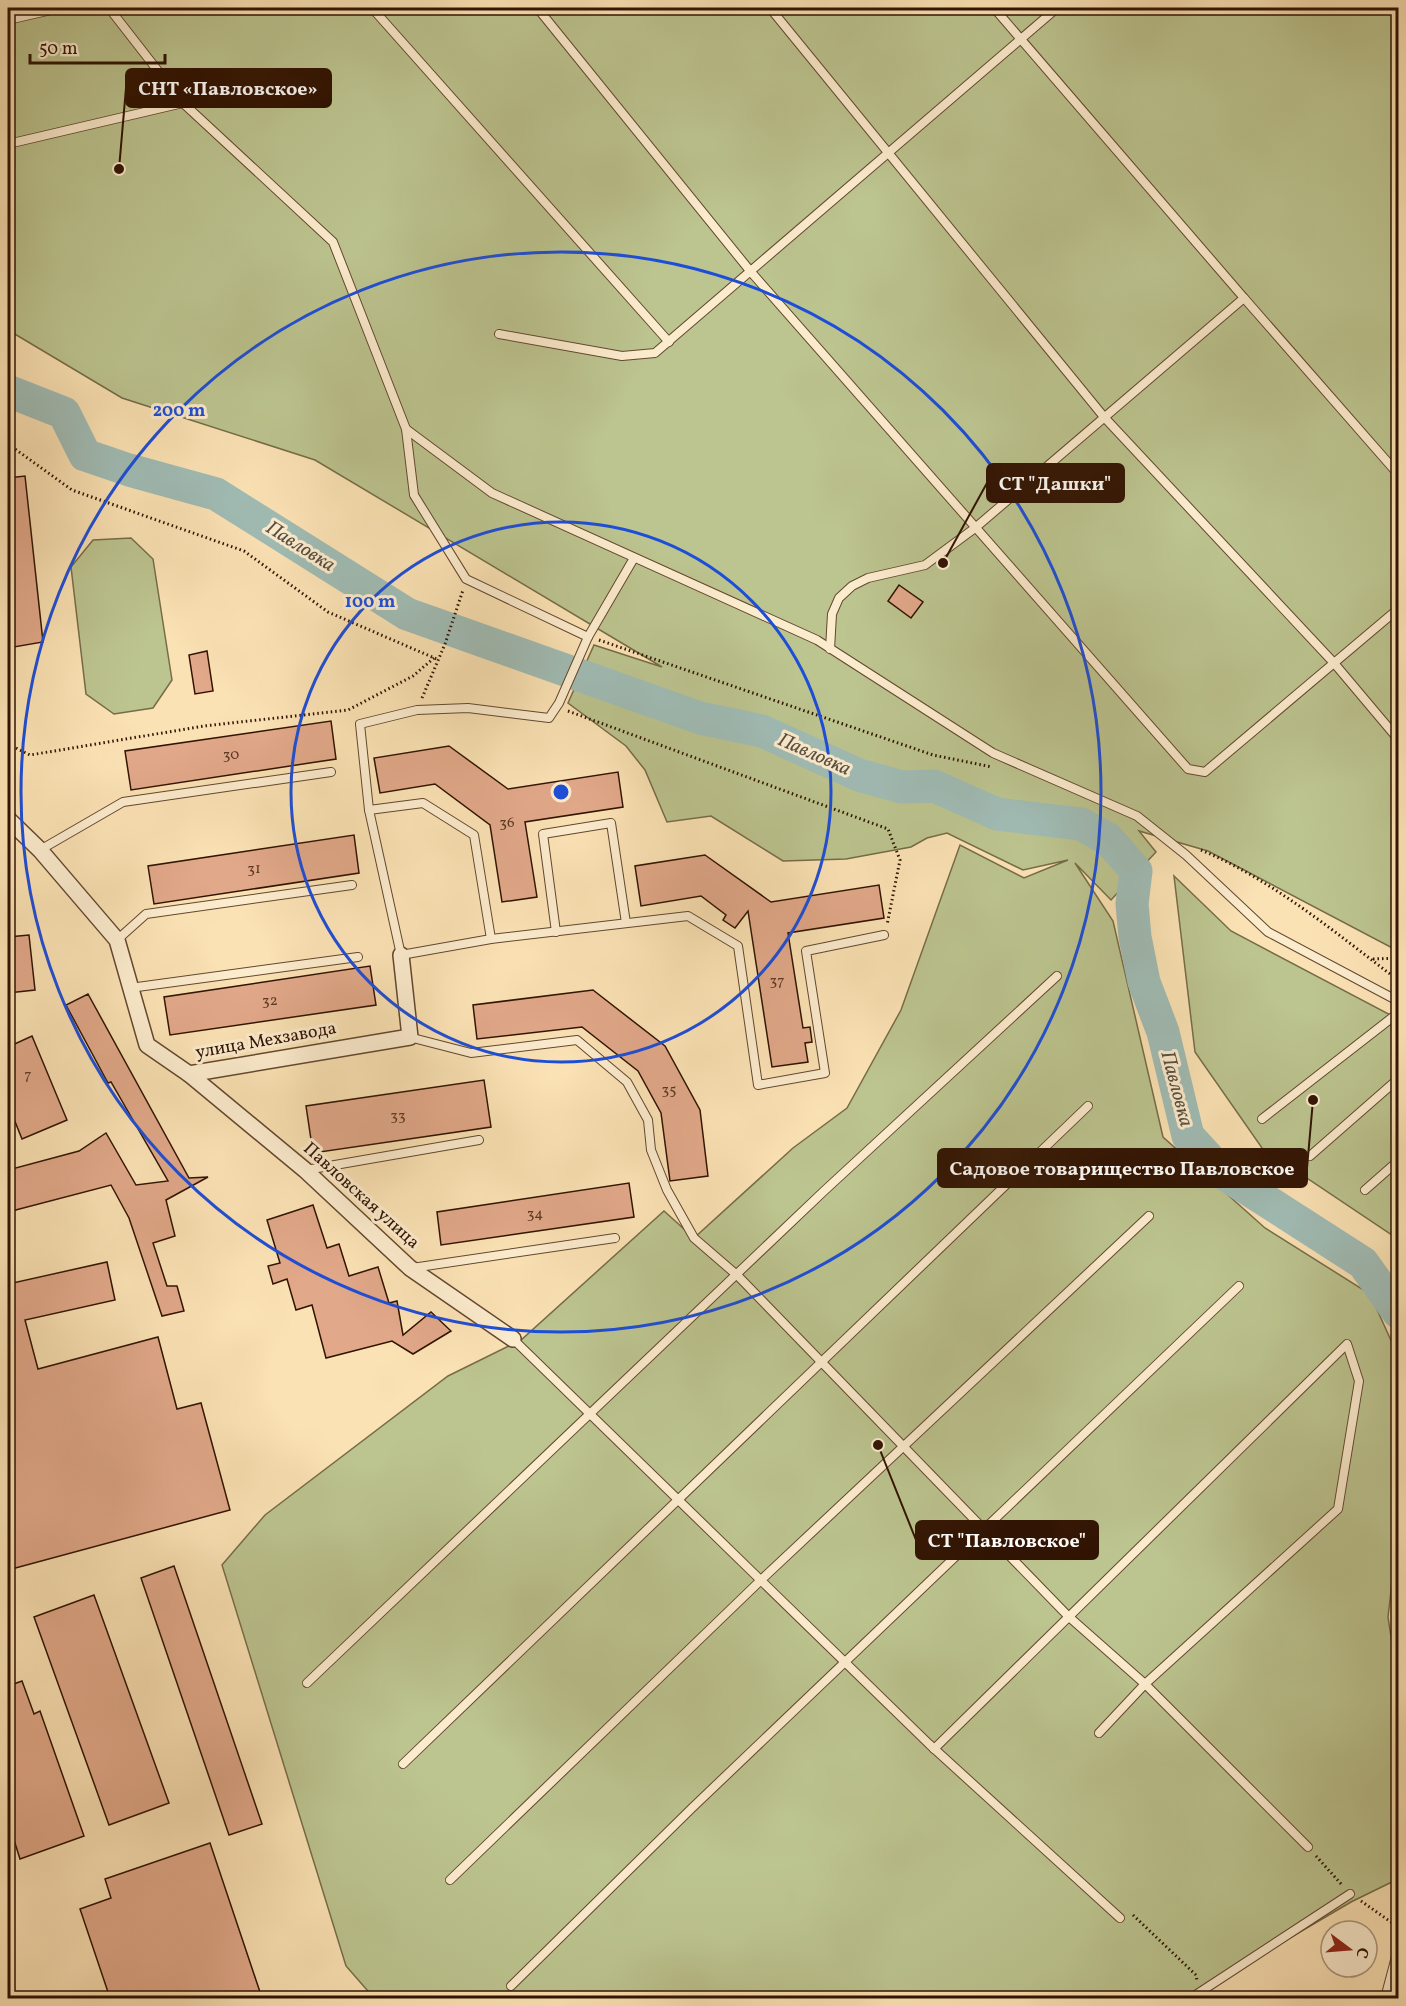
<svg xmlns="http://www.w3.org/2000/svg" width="1406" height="2006" viewBox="0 0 1406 2006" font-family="Vollkorn,serif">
  <rect width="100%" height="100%" fill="#fbe2b4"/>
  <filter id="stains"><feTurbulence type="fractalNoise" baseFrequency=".00333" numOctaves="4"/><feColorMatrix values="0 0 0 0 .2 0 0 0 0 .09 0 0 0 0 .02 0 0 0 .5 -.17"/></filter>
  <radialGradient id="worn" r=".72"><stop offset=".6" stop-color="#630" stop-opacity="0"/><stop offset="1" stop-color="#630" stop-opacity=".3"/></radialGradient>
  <!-- green -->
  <g fill="#bcc48f" stroke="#766c48" stroke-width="1.5">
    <polygon points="8,8 1398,8 1398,951 1208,851 1139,831 1156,852 1111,900 1075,863 1113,921 1163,1137 1265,1228 1370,1294 1398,1356 1398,1531 1388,1617 1398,1683 1398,1879 1351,1902 1188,1998 374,1998 346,1966 222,1565 265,1515 448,1376 521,1340 664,1211 694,1238 793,1148 847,1108 901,1010 960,845 1024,878 1068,860 1023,870 947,833 927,838 911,847 846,859 783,861 711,816 667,822 645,770 626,746 568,703 594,645 662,667 315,460 122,398 8,330"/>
    <polygon points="131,538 153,559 172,680 153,708 114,714 86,694 71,567 93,540"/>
    <polygon points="1174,876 1231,931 1398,1019 1398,1239 1262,1148 1195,1052"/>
  </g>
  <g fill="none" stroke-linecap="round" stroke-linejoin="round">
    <!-- river -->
    <polyline stroke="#a0bcb5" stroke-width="33" points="8,391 64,413 85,455 129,470 216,494 407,614 700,718 762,731 859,775 902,787 934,786 997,814 1081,824 1108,839 1136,871 1132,904 1135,937 1144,982 1163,1032 1188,1136 1220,1171 1363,1263 1398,1312"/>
  </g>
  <!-- building -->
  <g fill="#e1a889" stroke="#301302" stroke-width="1.5">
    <polygon points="25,476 43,642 14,647 8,595 8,478"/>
    <polygon points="899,585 923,602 911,618 888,601"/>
    <polygon points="207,651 213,691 195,694 189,655"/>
    <polygon points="331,721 336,759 131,790 125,751"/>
    <polygon points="449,746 508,789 618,772 623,807 525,822 537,897 502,902 490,825 435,784 380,793 374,758"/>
    <polygon points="354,835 359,873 154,904 148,866"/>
    <polygon points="705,855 771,902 879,885 884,918 788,933 803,1028 810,1027 812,1042 805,1043 808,1062 772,1067 748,911 735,928 723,920 726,915 701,896 641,906 635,866"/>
    <polygon points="29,935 35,990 8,993 8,937"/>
    <polygon points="370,966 376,1005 170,1035 164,997"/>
    <polygon points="593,990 665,1046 700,1110 708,1176 670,1181 661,1113 638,1071 582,1027 477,1039 473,1005"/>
    <polygon points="88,994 189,1178 208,1177 166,1200 175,1236 153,1243 167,1286 177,1286 184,1311 162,1316 129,1218 111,1185 8,1212 8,1170 79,1151 106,1133 136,1185 168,1181 111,1082 108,1083 66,1005"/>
    <polygon points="32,1036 67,1120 22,1139 8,1104 8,1047"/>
    <polygon points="484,1080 491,1127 313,1153 306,1106"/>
    <polygon points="629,1183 634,1217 441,1245 437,1212"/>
    <polygon points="313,1205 327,1248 339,1244 349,1276 378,1267 389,1303 397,1301 403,1335 431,1312 451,1331 413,1354 392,1341 326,1358 312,1305 296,1310 287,1279 273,1284 268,1266 280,1263 267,1220"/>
    <polygon points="107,1262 115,1300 25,1320 38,1369 158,1337 177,1409 201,1403 230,1510 8,1570 8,1284"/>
    <polygon points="174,1566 262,1824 229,1835 141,1578"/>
    <polygon points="94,1595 169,1803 109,1825 34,1617"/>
    <polygon points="22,1681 34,1714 40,1711 84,1836 20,1859 8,1821 8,1686"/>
    <polygon points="210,1843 262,1998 110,1998 80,1909 111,1898 105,1879"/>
  </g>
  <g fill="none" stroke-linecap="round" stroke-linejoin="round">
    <!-- lane casing -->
    <g stroke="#63472e" stroke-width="10">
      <g id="lane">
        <polyline points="109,8 183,103 333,242 406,429 492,493 817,640 993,753 1137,816 1186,855 1268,932 1398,1001"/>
        <polyline points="372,8 669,342"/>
        <polyline points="770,8 1104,417 1334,663 1398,739"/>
        <polyline points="539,10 751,272 1188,769 1205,772 1398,609"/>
        <polyline points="8,20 60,8"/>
        <polyline points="8,144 183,103"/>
        <polyline points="1244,298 1398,474"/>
        <polyline points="499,334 622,356 655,353 1057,8"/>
        <polyline points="406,429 414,495 466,579 588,637"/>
        <polyline points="634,558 588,637 559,703 549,718 468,708 417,710 360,724 369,810 401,955 491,939 688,916 738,946 758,1085 825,1073 806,951 884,935"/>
        <polyline points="830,649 832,614 839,598 852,586 868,578 925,565 975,528 1244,298 994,8"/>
        <polyline points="369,810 423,803 474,835 491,939"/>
        <polyline points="40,850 123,802 331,772"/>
        <polyline points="556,932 543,834 611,823 626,923"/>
        <polyline points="117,940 146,914 352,885"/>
        <polyline points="130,988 358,957"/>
        <polyline points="409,1037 471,1053 577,1040 627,1082 648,1120 651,1150 667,1190 694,1238 738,1276 1068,1616 1145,1684 1308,1847"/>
        <polyline points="1262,1119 1398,1013"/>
        <polyline points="1310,1156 1398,1079"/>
        <polyline points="306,1170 479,1140"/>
        <polyline points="1365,1190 1398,1161"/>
        <polyline points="412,1268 615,1238"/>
        <polyline points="513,1339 929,1744 1120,1918"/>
        <polyline points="307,1683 824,1191 1057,976"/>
        <polyline points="934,1749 1347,1344 1359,1381 1338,1509 1145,1684 1099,1733"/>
        <polyline points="403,1764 1088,1106"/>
        <polyline points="450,1880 761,1580 1149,1216"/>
        <polyline points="511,1986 692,1808 1239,1286"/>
        <polyline points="1386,1994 1398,1998"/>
        <polyline points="1191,1998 1350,1894"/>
        <polyline points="1385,1998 1398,1949"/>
      </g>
    </g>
    <!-- street casing -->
    <g stroke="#63472e" stroke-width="18">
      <g id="street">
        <polyline points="8,819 40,850 117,940 147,1045 189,1074 410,1037 401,955"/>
        <polyline points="189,1074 305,1170 410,1268 513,1339"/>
      </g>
    </g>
    <!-- path -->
    <g stroke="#301302" stroke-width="3" stroke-dasharray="1.5 3" stroke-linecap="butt">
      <polyline points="8,444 72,490 244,551 328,612 439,660"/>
      <polyline points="599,640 933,755 992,767"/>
      <polyline points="422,698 445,644 463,590"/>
      <polyline points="568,711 888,829 900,860 887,925"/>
      <polyline points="8,744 30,755 204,726 348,710 413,676 434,658"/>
      <path d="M1201,850C1273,880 1337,934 1398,980"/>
      <polyline points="1373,959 1398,958"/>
      <polyline points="1316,1856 1342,1885"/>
      <polyline points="1361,1901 1398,1927"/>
      <polyline points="1133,1915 1196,1975 1197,1980"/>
    </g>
    <!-- lane -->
    <use href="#lane" stroke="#fcecce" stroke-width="8"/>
    <!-- street -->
    <use href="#street" stroke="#fcecce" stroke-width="15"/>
  </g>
  <!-- distance rings -->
  <g fill="none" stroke="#1d4ed8" stroke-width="3">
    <circle cx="561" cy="792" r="270"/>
    <circle cx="561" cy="792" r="540"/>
  </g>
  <g text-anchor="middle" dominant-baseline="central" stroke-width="6" stroke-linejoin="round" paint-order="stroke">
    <!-- number labels -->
    <g font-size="15" fill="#5c3824">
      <text x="231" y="755">30</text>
      <text x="507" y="823">36</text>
      <text x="254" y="869">31</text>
      <text x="777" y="981">37</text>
      <text x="270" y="1001">32</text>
      <text x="28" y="1075">7</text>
      <text x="669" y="1090">35</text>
      <text x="398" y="1116">33</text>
      <text x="535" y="1214">34</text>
    </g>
    <!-- street labels -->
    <g font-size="18" fill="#301302" stroke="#fcecce">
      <text transform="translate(266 1041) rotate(-10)">улица Мехзавода</text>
      <text transform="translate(361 1196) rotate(42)">Павловская улица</text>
    </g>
    <!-- water labels -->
    <g font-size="20" font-style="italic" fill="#574e41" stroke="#fcecce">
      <text transform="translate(300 547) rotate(32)">Павловка</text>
      <text transform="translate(814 755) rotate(24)">Павловка</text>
      <text transform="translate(1176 1089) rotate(75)">Павловка</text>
    </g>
  </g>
  <circle cx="561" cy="792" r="9" fill="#1d4ed8" stroke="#fcecce" stroke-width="3"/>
  <g font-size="18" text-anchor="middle" font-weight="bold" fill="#1d4ed8" stroke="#fcecce" stroke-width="6" stroke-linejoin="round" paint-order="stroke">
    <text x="179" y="416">200 m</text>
    <text x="370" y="607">100 m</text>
  </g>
  <!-- callouts -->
  <path fill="none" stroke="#301302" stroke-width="2" d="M119 169L126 88M943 563L987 483M1313 1100L1307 1168M878 1445L916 1540"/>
  <g fill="#301302" stroke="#fcecce" stroke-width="2">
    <circle cx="119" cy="169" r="6"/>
    <circle cx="943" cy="563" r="6"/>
    <circle cx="1313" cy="1100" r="6"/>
    <circle cx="878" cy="1445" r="6"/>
  </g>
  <g fill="#301302" stroke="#301302" stroke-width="2">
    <rect x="126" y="69" width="205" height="38" rx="6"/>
    <rect x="987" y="464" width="137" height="38" rx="6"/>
    <rect x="938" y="1149" width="369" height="38" rx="6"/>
    <rect x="916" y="1521" width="182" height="38" rx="6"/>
  </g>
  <g font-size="20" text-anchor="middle" font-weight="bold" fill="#fff">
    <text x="228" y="95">СНТ «Павловское»</text>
    <text x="1055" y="490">СТ "Дашки"</text>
    <text x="1122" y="1175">Садовое товарищество Павловское</text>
    <text x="1007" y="1547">СТ "Павловское"</text>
  </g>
  <!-- margin -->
  <rect width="1406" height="2006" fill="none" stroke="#fbe2b4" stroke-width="30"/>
  <rect x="9" y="9" width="1388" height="1988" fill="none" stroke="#301302" stroke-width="3"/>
  <rect x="15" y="15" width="1376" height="1976" fill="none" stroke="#301302" stroke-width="1.5"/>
  <!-- north arrow -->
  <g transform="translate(1349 1949) rotate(106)"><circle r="28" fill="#fcecce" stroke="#aa957c" stroke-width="1.5"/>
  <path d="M0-4.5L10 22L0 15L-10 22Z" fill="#8f2418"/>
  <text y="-9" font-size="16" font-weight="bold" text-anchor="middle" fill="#301302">С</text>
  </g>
  <!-- scale -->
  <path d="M30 54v9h135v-9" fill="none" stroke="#301302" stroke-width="3"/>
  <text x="39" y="54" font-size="18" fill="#301302" stroke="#fcecce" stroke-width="4.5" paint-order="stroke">50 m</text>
  <rect width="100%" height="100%" filter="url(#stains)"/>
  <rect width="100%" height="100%" fill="url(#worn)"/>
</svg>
